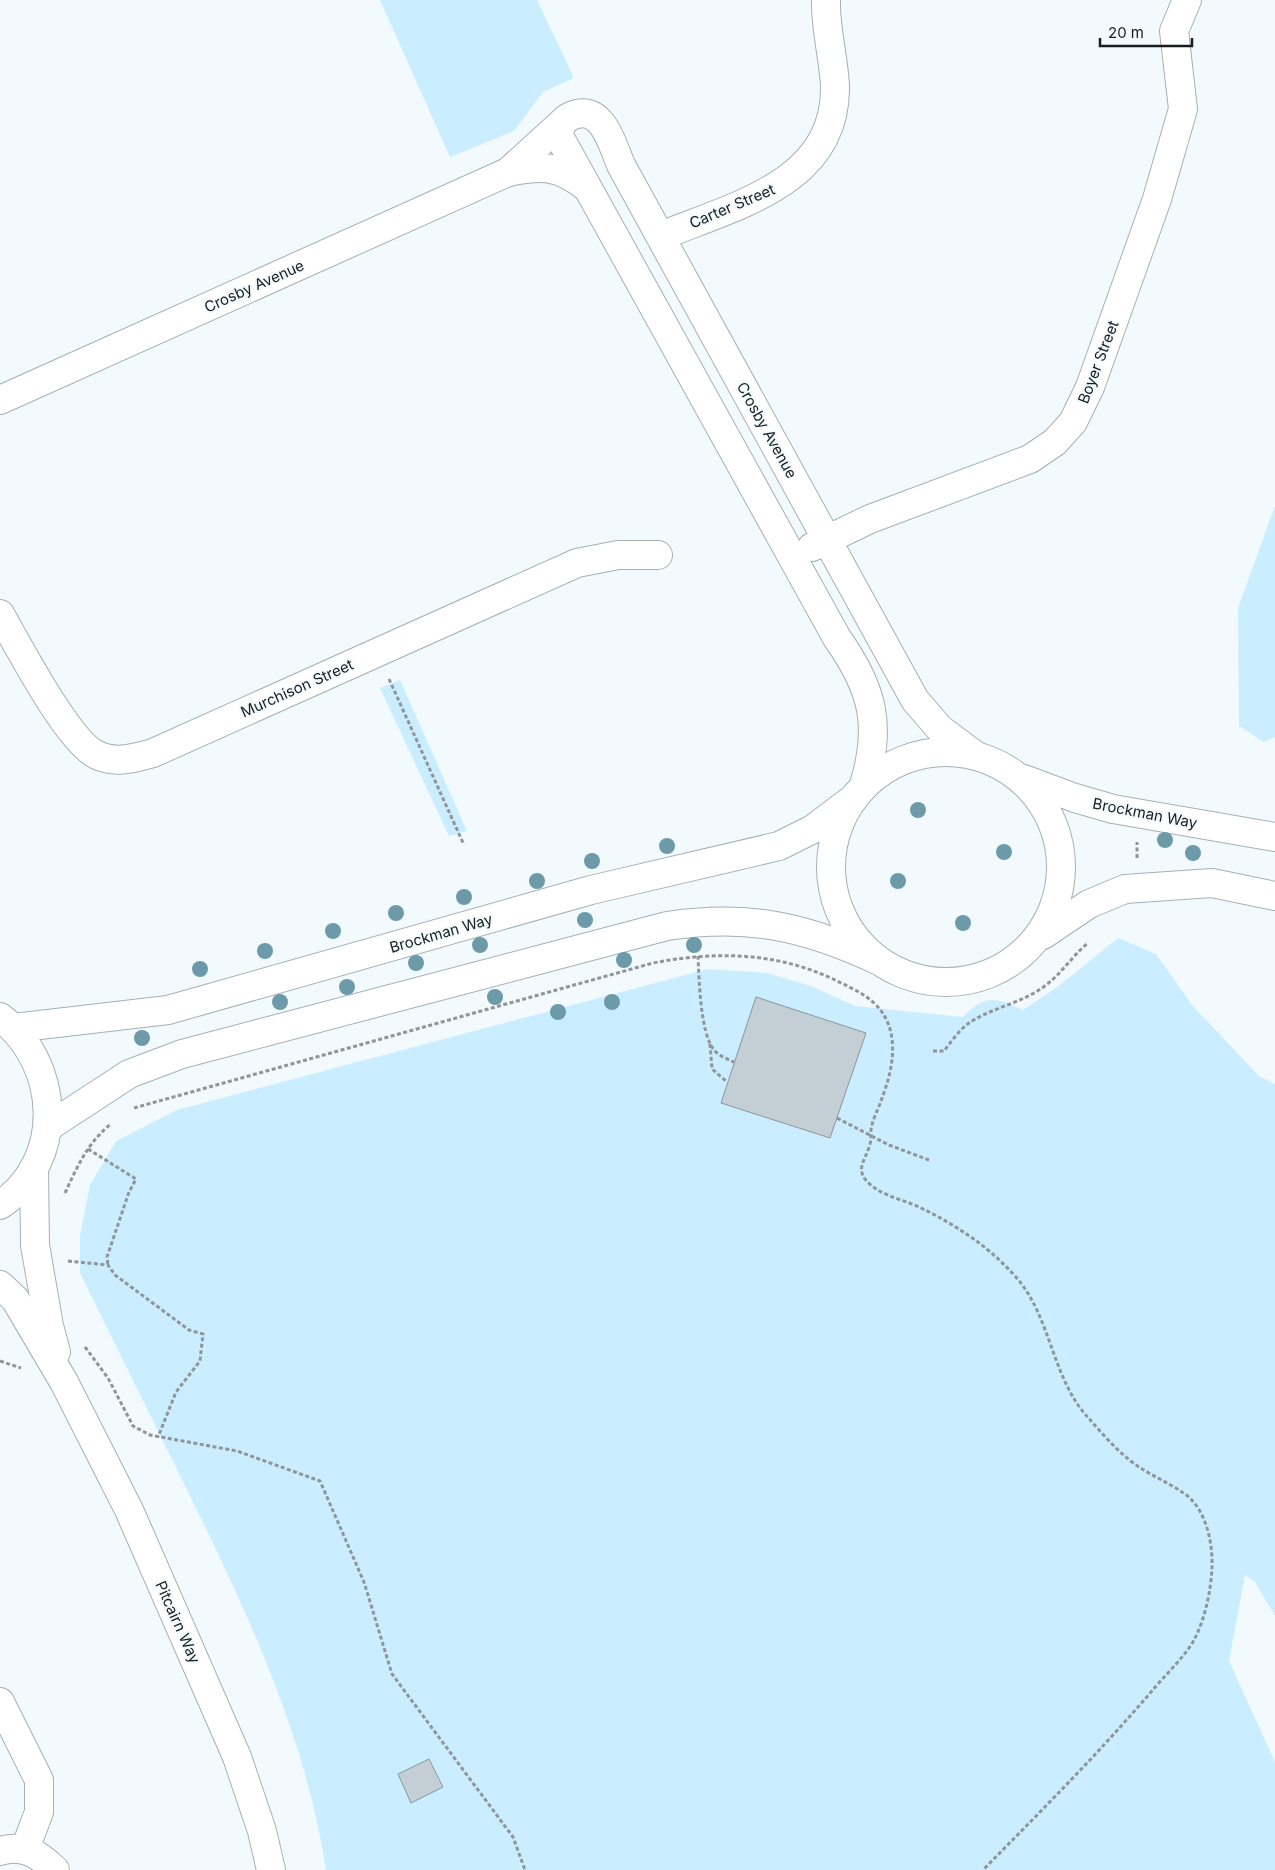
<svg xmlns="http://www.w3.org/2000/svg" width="1275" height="1870" viewBox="0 0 1275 1870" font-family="Inter,sans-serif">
  <rect width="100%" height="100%" fill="#f2fafe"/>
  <!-- green -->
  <g fill="#caeeff">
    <polygon points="380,0 537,0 574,78 543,92 514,131 450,157"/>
    <polygon points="1275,506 1275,737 1264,742 1239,726 1238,608"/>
    <polygon points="400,680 467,831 449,836 380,688"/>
    <path d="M1118,938L1156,954L1192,1005L1260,1077L1275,1084V1616L1255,1582L1245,1575L1229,1661L1275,1762V1870H326C306,1738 249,1616 191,1498C154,1423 117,1348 80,1273V1235L90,1185L116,1141L177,1110L708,969L767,973L811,986L855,1006L963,1017C985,994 996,997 1023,1010L1060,985Z"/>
  </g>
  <!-- building -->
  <g fill="#c3cfd5" stroke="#8a969b">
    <polygon points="756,997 866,1033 830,1138 721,1103"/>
    <polygon points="429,1759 443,1787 411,1803 398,1774"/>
  </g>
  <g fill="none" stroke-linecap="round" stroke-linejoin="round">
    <!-- minor casing -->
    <g stroke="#a5b0b6" stroke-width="30">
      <g id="minor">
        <path d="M508,172C541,165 559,165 586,187"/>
        <path d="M661,236C733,206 836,184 835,87C834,58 825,29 826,0"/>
        <polyline points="0,400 508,172 565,120"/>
        <polyline points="812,547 870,519 1030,459 1055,442 1073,422 1090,387 1157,199 1183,109 1174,31 1187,0"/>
        <path d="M0,614C18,645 68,742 97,755C116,764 134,758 153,753L577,563L618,555H658"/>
        <circle cx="946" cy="867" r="115"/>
        <polyline points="1024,779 1075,798 1113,809 1275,837"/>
        <path d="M864,785C882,725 873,689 837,638L559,136C560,127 562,120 571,116C602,102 612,144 621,165L915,700L940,729L975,755"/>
        <polyline points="1043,935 1089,904 1125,889 1212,883 1275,896"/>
        <polyline points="14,1028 168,1010 591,890 779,846 813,829 854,798"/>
        <path d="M48,1127L129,1074L182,1054L667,926C747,914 804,926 877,960"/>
        <polyline points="0,1702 39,1780 39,1812 25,1849"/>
        <path d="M0,1851C22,1844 39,1854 55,1870"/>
      </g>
    </g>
    <!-- major casing -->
    <g stroke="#a5b0b6" stroke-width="30">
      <g id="major">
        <path d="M0,1017C60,1063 67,1160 0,1205"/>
        <polyline points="34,1168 35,1245 49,1326 56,1352"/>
        <polyline points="0,1285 15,1299 64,1382 129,1510 237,1757 262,1831 271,1870"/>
      </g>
    </g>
    <!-- path -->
    <g stroke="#8f9598" stroke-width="3" stroke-dasharray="4 2.5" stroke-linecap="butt">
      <polyline points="389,679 464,845"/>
      <polyline points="1137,858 1137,842"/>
      <path d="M698,956C699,977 700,1033 714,1050C719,1056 727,1059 734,1062"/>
      <polyline points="710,1044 712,1069 727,1082"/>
      <path d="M933,1051H944C951,1042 960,1029 969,1023C991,1008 1019,1004 1042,988C1060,976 1071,957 1088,943"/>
      <path d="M134,1108L653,963C715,951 775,952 833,979C847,986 862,992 874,1003C901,1028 894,1067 882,1098C879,1108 872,1120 871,1130C870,1136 872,1138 870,1144C866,1161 852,1170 872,1186C886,1197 905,1200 921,1208C956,1225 988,1246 1014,1275C1050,1313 1051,1374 1085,1414C1099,1430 1115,1449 1132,1462C1149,1475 1168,1482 1185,1494C1206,1509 1213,1543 1212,1567C1211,1591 1205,1619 1194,1640C1184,1658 1164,1676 1151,1692C1098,1754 1040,1812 983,1870"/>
      <polyline points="837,1118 889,1145 929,1160"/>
      <polyline points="88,1149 136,1179 129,1192 107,1257 108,1265"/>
      <path d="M65,1193C77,1167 88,1142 111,1124"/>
      <polyline points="68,1261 108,1265 115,1275 189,1330 203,1334 200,1361 176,1392 158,1437"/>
      <polyline points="85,1347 108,1378 133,1426 150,1435 237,1451 320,1481 364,1582 392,1674 513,1837 525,1870"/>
      <polyline points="0,1361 21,1368"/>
    </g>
    <!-- minor -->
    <use href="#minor" stroke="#fff" stroke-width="28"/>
    <!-- major -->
    <use href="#major" stroke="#fff" stroke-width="28"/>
  </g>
  <!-- trees -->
  <g fill="#6d9aa9">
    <circle cx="918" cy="810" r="8"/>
    <circle cx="1165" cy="840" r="8"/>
    <circle cx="667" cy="846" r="8"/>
    <circle cx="1004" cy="852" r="8"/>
    <circle cx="1193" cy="853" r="8"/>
    <circle cx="592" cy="861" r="8"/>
    <circle cx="537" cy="881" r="8"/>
    <circle cx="898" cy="881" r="8"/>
    <circle cx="464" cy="897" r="8"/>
    <circle cx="396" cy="913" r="8"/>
    <circle cx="585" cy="920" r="8"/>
    <circle cx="963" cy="923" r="8"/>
    <circle cx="333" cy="931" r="8"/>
    <circle cx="480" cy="945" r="8"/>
    <circle cx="694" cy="945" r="8"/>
    <circle cx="265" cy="951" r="8"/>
    <circle cx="624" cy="960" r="8"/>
    <circle cx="416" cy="963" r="8"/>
    <circle cx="200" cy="969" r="8"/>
    <circle cx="347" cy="987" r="8"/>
    <circle cx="495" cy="997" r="8"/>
    <circle cx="280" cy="1002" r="8"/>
    <circle cx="612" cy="1002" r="8"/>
    <circle cx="558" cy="1012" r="8"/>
    <circle cx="142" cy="1038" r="8"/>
  </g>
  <g text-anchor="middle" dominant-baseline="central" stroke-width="4" stroke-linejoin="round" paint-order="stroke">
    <!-- street labels -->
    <g font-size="15" fill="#191d1f" stroke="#f2fafe">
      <text transform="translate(732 206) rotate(-23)">Carter Street</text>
      <text transform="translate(254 286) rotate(-24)">Crosby Avenue</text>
      <text transform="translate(1098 362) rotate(-69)">Boyer Street</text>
      <text transform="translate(767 430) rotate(61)">Crosby Avenue</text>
      <text transform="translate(297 688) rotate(-24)">Murchison Street</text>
      <text transform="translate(1145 813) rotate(11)">Brockman Way</text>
      <text transform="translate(441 933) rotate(-16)">Brockman Way</text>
      <text transform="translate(178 1622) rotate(66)">Pitcairn Way</text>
    </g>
  </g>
  <!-- scale -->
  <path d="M1100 38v8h92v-8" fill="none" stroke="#191d1f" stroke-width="2.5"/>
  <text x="1108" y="38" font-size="15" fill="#191d1f" stroke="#f2fafe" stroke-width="4" paint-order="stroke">20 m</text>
</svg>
